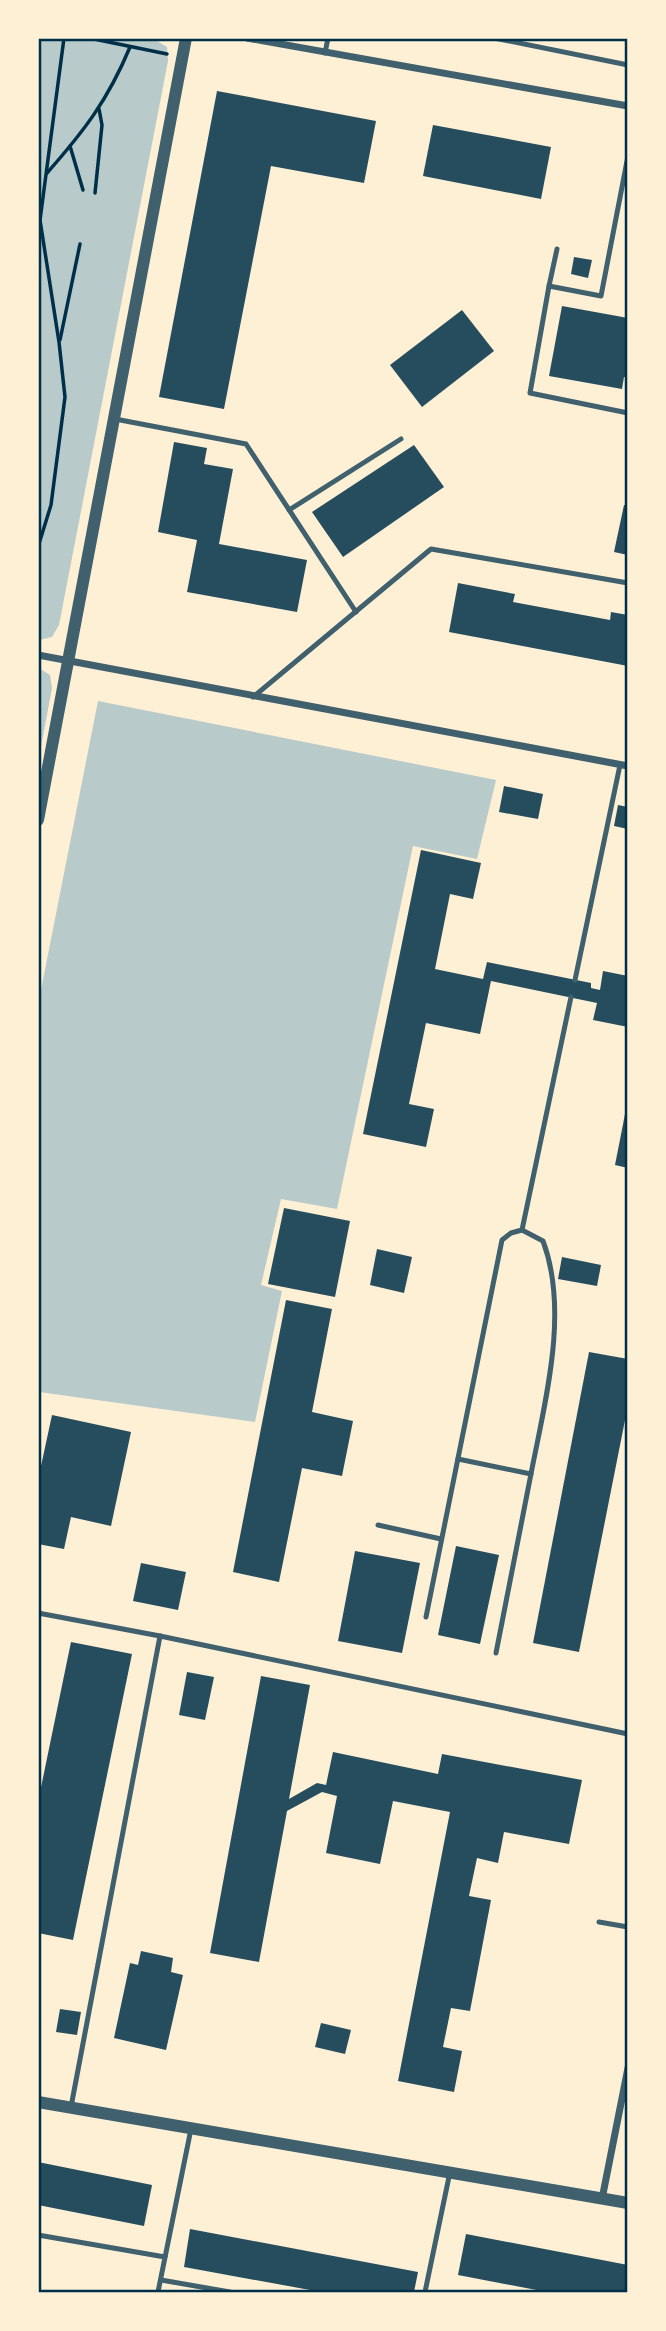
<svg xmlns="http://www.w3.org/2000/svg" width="666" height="2331" viewBox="0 0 666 2331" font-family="'Alegreya Sans',sans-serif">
  <rect width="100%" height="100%" fill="#fdf0d5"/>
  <!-- green -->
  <g fill="#b9caca">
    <polygon points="38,39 154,39 167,47 168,61 59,625 52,637 39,640"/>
    <polygon points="39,668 50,675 52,688 39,757"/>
    <polygon points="98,701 496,780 477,859 413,846 337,1209 281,1199 261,1285 282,1291 255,1422 39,1392 39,1000"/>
  </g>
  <!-- building -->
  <g fill="#264d5e">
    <polygon points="217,91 376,121 364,183 271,166 224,409 159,397"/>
    <polygon points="433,125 551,147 541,199 423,176"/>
    <polygon points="574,257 592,260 588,278 571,274"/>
    <polygon points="562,306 628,318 628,378 624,377 622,389 549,376"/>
    <polygon points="462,310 494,351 422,407 390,365"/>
    <polygon points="174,442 207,448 204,464 233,469 219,544 307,560 297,612 187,592 197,540 158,532"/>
    <polygon points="414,445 444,487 343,557 312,512"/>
    <polygon points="624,505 628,506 628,555 614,552"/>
    <polygon points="458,583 515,594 513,602 610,620 611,612 628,615 628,666 449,632"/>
    <polygon points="504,786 543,794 538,819 499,812"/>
    <polygon points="618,805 628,807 628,829 614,826"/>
    <polygon points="421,850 481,863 473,899 450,894 435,969 483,979 487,962 591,983 591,988 600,990 603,971 628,976 628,1027 593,1020 597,1003 491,981 480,1034 426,1023 409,1104 434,1109 426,1147 363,1134"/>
    <polygon points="626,1109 628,1109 628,1168 615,1165"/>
    <polygon points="284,1208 350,1221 335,1297 268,1284"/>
    <polygon points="377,1249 412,1257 404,1293 370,1285"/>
    <polygon points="562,1257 601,1265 597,1286 558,1279"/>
    <polygon points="286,1300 332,1309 312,1412 353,1421 342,1476 302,1468 279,1582 233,1572"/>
    <polygon points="589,1352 628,1359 628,1405 579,1652 533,1643"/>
    <polygon points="52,1415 131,1432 111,1526 71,1517 64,1549 38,1544 38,1480"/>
    <polygon points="456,1546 499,1555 480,1644 438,1635"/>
    <polygon points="355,1551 420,1563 402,1653 338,1641"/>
    <polygon points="141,1563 186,1572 178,1610 133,1601"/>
    <polygon points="71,1642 132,1654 73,1940 38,1933 38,1802"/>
    <polygon points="187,1672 214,1677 205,1720 179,1715"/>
    <polygon points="261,1676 310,1685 289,1799 317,1783 326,1785 333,1752 438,1774 442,1754 582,1780 569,1844 504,1832 498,1863 477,1858 469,1896 491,1900 470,2011 451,2008 443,2047 462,2051 454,2092 398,2081 450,1812 393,1801 380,1864 326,1853 337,1796 322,1792 287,1811 259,1962 210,1953"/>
    <polygon points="141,1951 173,1958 171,1972 183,1975 166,2050 114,2038 130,1963 138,1965"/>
    <polygon points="60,2009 81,2012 77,2035 56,2032"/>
    <polygon points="321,2023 351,2030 345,2054 315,2047"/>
    <polygon points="38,2162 152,2185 144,2226 38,2205"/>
    <polygon points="190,2229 418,2272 414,2292 321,2292 184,2267"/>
    <polygon points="466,2234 628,2265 628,2292 547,2292 458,2275"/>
  </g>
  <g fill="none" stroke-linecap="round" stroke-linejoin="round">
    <!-- path -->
    <g stroke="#003049" stroke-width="3.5">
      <polyline points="89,38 167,54"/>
      <polyline points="70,146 83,190"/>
      <path d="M47,173C84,131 108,100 130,47"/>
      <polyline points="95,193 102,125 99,109"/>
      <polyline points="40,220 64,38"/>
      <polyline points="60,340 80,244"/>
      <polyline points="38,547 51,505 65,397 59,342 40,220"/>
    </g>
    <!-- service -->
    <g stroke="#3f606c" stroke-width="5">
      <polyline points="494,38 628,65"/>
      <polyline points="325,53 328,38"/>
      <polyline points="628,156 601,296 549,286 530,393 628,413"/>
      <polyline points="549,286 557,249"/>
      <polyline points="115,419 246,444 356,612"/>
      <polyline points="289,510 401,439"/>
      <polyline points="253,697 431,549 628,583"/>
      <polyline points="575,980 620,765"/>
      <polyline points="522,1230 571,997"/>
      <polyline points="458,1459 531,1474"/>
      <polyline points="378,1525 441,1539"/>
      <polyline points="38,1613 160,1636"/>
      <path d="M426,1617L502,1240L511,1233L522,1230L543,1241C570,1313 544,1405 530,1479C519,1537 507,1595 496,1653"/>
      <polyline points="599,1922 628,1927"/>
      <polyline points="71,2107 160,1636 628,1734"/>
      <polyline points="38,2235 165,2257"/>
      <polyline points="161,2280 230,2292"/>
      <polyline points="158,2292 191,2129"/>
      <polyline points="425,2292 450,2172"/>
    </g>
    <!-- minor -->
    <g stroke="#3f606c" stroke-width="7">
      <polyline points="247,38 628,106"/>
      <polyline points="38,655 628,766"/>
      <polyline points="602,2199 628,2068"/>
    </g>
    <!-- tertiary -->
    <g stroke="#3f606c" stroke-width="12">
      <polyline points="38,820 186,38"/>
      <polyline points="38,2102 628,2203"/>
    </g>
  </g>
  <!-- border -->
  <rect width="666" height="2331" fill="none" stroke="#fdf0d5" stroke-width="80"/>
  <rect x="40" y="40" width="586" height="2251" fill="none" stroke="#003049" stroke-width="2.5"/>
</svg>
